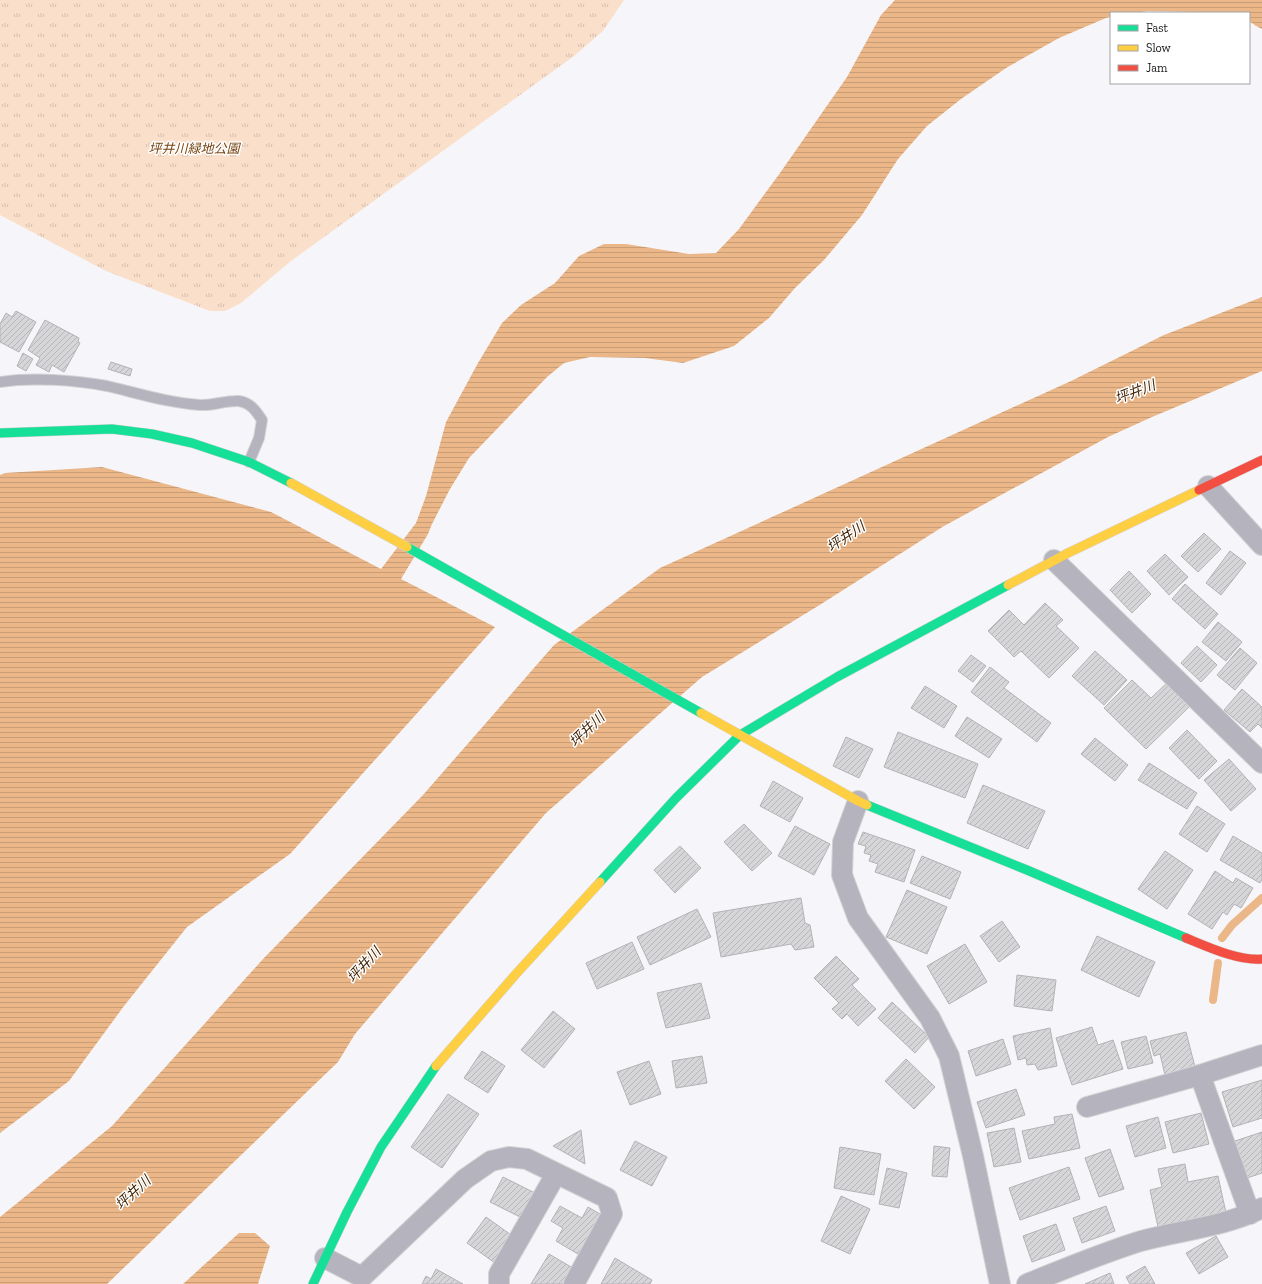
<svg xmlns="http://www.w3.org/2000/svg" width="1262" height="1284" viewBox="0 0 1262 1284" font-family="'Zilla Slab','Noto Sans JP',serif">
  <defs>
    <pattern id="park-tufts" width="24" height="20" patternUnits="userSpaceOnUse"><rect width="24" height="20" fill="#fadfca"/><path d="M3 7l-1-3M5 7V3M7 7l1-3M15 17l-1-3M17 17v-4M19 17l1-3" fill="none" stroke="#d6bfad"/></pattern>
    <pattern id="water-rules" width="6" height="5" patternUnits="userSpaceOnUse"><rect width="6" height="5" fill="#ebb788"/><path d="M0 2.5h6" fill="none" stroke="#c99d75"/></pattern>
    <pattern id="building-hatch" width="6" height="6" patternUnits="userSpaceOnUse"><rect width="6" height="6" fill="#d6d6d9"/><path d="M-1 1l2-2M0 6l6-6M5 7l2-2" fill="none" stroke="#b7b7ba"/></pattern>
  </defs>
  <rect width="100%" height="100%" fill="#f6f6fa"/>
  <!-- park -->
  <polygon fill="url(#park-tufts)" points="0,0 624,0 603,31 574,56 291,261 241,303 225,311 210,311 106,271 0,215"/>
  <!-- water -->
  <g fill="url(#water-rules)">
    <polygon points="895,0 1262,0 1262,29 1256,26 1249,21 1249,13 1147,11 1134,13 1111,13 1111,17 1106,18 1059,38 1006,68 961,99 927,126 898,159 862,215 824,260 795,288 769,318 734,346 683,363 645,358 590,357 564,363 547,377 469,458 450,489 432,524 428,534 401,579 495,627 290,854 187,927 124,1006 69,1081 0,1133 0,475 5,473 102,467 271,512 381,569 416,523 426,496 446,422 478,363 502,323 521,305 555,283 579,256 604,244 626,244 689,254 716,253 739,229 780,173 847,77 881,15"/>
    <polygon points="1262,297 1262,371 1152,417 1108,437 944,526 818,606 702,677 546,813 355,1034 338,1062 107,1284 0,1284 0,1217 112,1126 264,958 423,795 554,645 660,568 1071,381 1164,335"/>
    <polygon points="239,1233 255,1233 270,1246 258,1284 183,1284"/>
  </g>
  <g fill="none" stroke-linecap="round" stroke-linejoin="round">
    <!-- stream -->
    <g stroke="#ebb788" stroke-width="8">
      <polyline points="1222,938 1232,925 1262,898"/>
      <polyline points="1213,1000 1218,963"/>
    </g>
  </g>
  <!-- building -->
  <g fill="url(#building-hatch)" stroke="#b3b3b6">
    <polygon points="16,311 36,322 19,352 0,342 0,324 6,313 12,317"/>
    <polygon points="45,320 79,338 78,342 80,343 64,372 52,365 49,372 36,365 40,358 28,350"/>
    <polygon points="23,353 33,359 26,371 17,366"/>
    <polygon points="111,362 132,369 130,376 108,369"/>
    <polygon points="1204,533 1221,549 1198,572 1181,556"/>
    <polygon points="1230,551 1246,563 1221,595 1206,583"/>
    <polygon points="1165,554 1188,577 1169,595 1147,571"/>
    <polygon points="1129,571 1151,594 1132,613 1110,590"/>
    <polygon points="1185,584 1218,614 1205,629 1172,599"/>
    <polygon points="1045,603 1063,620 1056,626 1079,648 1049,678 1021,651 1014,657 988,631 1009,610 1024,625"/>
    <polygon points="1218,622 1242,642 1226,661 1202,642"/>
    <polygon points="1197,646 1217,665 1201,682 1181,663"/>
    <polygon points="1240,648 1257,663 1235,690 1217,675"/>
    <polygon points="1095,651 1127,680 1104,705 1072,676"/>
    <polygon points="971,655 986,666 973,682 958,671"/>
    <polygon points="990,667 1009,682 1004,688 1051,723 1037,742 971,692"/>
    <polygon points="1132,680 1151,698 1169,681 1192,704 1146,749 1104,708"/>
    <polygon points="925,686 957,706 944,728 911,708"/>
    <polygon points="1242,689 1262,707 1262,728 1258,724 1250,732 1224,710"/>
    <polygon points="967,717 1002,739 989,758 955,736"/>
    <polygon points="1187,730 1217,761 1199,779 1169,748"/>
    <polygon points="898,732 978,764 965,798 884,767"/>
    <polygon points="846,737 873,749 859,778 833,766"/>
    <polygon points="1095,738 1128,765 1115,781 1081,754"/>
    <polygon points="1229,759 1256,789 1231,811 1204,780"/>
    <polygon points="1149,763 1197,793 1187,809 1138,780"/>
    <polygon points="773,781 803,798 790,822 760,806"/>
    <polygon points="983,785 1045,811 1028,849 967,823"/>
    <polygon points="1197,806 1225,824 1207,852 1179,834"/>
    <polygon points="744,824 772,853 752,871 724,842"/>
    <polygon points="795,826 830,844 814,875 778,856"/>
    <polygon points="863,832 915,850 904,882 875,872 878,864 869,861 871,855 864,853 866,846 858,844"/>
    <polygon points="1233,836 1262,853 1262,879 1260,883 1220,860"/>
    <polygon points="680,846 701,868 675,893 654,870"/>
    <polygon points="1165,851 1193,870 1167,909 1138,889"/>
    <polygon points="922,856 961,872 950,899 910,883"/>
    <polygon points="1215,871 1233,883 1236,878 1253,888 1241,908 1234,904 1227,915 1223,912 1212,929 1188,914"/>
    <polygon points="907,890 947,907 927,954 886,937"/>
    <polygon points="801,898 805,923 810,925 814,947 795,950 791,944 721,957 713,913"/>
    <polygon points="697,909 711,937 650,965 637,937"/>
    <polygon points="1002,921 1020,947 999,962 980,936"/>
    <polygon points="1097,936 1155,962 1139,997 1081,970"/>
    <polygon points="632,942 644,969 597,989 586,963"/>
    <polygon points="965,944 987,982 949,1004 927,966"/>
    <polygon points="836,956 859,979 852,985 876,1009 858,1026 847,1014 842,1019 832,1009 839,1003 814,978"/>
    <polygon points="1017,975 1056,980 1052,1011 1014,1006"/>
    <polygon points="701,983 710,1018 666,1028 657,993"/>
    <polygon points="892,1002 929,1037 915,1053 878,1018"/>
    <polygon points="553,1011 575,1029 544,1068 521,1050"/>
    <polygon points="1092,1027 1098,1045 1113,1040 1123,1069 1072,1085 1056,1038"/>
    <polygon points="1050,1028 1057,1066 1038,1070 1035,1064 1027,1065 1026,1058 1018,1060 1013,1036"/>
    <polygon points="1186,1032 1195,1067 1165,1075 1160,1054 1154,1056 1150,1041"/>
    <polygon points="1146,1036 1153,1063 1128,1069 1121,1042"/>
    <polygon points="1003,1039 1011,1064 976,1076 968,1051"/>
    <polygon points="482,1051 505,1066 488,1093 464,1078"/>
    <polygon points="702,1056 707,1083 676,1088 672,1061"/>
    <polygon points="906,1059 935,1087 914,1109 885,1081"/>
    <polygon points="649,1061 661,1094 630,1105 617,1072"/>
    <polygon points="1262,1080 1262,1118 1233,1127 1222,1092"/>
    <polygon points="1016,1089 1025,1115 986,1128 977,1102"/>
    <polygon points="448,1094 479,1114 442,1168 411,1147"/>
    <polygon points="1201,1113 1209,1144 1173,1153 1165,1122"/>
    <polygon points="1072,1114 1080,1148 1029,1159 1022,1131 1055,1124 1054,1117"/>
    <polygon points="1158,1117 1166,1148 1135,1157 1126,1126"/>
    <polygon points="1014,1128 1021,1162 994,1167 987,1133"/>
    <polygon points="581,1130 585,1164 553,1146"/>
    <polygon points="1262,1132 1262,1173 1247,1178 1235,1141"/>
    <polygon points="635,1141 667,1157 652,1186 620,1170"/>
    <polygon points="934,1146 950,1148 947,1177 932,1176"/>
    <polygon points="840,1147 881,1154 874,1195 834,1188"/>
    <polygon points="1110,1149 1124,1189 1099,1197 1085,1158"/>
    <polygon points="1185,1164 1188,1182 1218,1176 1226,1213 1158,1227 1150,1190 1162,1187 1158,1169"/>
    <polygon points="1069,1167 1080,1199 1020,1220 1009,1188"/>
    <polygon points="887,1168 907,1173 899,1208 879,1204"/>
    <polygon points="503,1177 537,1194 524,1219 490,1202"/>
    <polygon points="841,1196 870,1209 850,1254 821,1241"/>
    <polygon points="560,1206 582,1218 588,1207 605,1217 583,1257 556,1241 563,1228 551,1221"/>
    <polygon points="1106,1206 1115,1231 1082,1243 1073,1218"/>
    <polygon points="486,1217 514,1237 495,1263 467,1243"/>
    <polygon points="1056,1224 1065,1250 1032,1262 1023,1236"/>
    <polygon points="1216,1236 1228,1257 1199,1274 1186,1253"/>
    <polygon points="549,1254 578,1271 570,1284 531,1284"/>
    <polygon points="615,1258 652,1280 650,1284 601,1284"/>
    <polygon points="1145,1266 1155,1284 1130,1284 1126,1277"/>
    <polygon points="436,1269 463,1284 422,1284 426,1276 431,1279"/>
    <polygon points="1110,1273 1114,1284 1085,1284"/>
  </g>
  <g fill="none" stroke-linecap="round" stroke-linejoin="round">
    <!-- lane casing -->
    <g stroke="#d3d3d5" stroke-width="12">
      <path id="lane" d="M0,382C32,377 75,380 107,386C137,393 168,403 200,405C213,406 226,400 239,401C251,403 256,411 262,420L259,438L249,462"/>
    </g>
    <!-- street casing -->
    <g stroke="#d3d3d5" stroke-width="22">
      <g id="street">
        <polyline points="1208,486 1262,545"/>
        <polyline points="1054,560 1262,763"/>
        <polyline points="858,801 843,842 842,875 858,918 930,1018 949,1056 973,1156 1000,1284"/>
        <polyline points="1087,1107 1200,1075"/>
        <polyline points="1250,1214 1200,1075 1262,1055"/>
        <polyline points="325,1258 362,1277 465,1179 491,1161 509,1157 527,1159 607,1198 612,1214 574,1284"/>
        <polyline points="499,1284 499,1274 556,1174"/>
        <path d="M1027,1284C1064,1269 1102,1253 1141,1241C1182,1230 1224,1227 1262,1208"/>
      </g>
    </g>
    <!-- fast casing -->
    <g stroke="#d3d3d5" stroke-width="10">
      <g id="fast">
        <polyline points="0,433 112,429 152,434 192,443 249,462 291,483"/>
        <polyline points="407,547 701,713"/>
        <polyline points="867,805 1027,870 1186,938"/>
        <polyline points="600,882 676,798 740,735 837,677 1008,585"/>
        <polyline points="313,1284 347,1212 381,1147 436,1066"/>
      </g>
    </g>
    <!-- slow casing -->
    <g stroke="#d3d3d5" stroke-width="10">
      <g id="slow">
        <polyline points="291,483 407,547"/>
        <polyline points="1008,585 1068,553 1199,490"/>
        <polyline points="701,713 858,801 867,805"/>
        <polyline points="436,1066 515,975 600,882"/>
      </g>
    </g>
    <!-- jam casing -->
    <g stroke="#d3d3d5" stroke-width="10">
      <g id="jam">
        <polyline points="1199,490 1262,460"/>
        <path d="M1186,938C1208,947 1238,961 1262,959"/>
      </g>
    </g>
    <!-- lane -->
    <use href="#lane" stroke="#b4b3be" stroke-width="10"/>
    <!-- street -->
    <use href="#street" stroke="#b4b3be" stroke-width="20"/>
    <!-- fast -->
    <use href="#fast" stroke="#16e098" stroke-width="9"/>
    <!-- slow -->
    <use href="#slow" stroke="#ffcf43" stroke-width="9"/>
    <!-- jam -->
    <use href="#jam" stroke="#f24e42" stroke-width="9"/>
  </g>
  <g text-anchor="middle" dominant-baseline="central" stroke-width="3" stroke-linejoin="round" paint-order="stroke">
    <!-- park labels -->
    <g font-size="13" font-style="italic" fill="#774613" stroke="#fff">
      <text x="194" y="148">坪井川緑地公園</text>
    </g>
    <!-- water labels -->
    <g font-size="14" font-style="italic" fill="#442708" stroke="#fff">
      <text transform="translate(1135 392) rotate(-21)">坪井川</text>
      <text transform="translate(846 537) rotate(-34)">坪井川</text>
      <text transform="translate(587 730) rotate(-44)">坪井川</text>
      <text transform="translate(364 965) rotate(-47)">坪井川</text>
      <text transform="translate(133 1193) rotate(-43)">坪井川</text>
    </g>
  </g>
  <!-- legend -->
  <rect x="1110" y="12" width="140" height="72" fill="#ffffff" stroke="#a2a2a3"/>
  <rect x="1118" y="25" width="20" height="6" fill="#16e098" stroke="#a2a2a3"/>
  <text x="1146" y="32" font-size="12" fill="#171719">Fast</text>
  <rect x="1118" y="45" width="20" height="6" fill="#ffcf43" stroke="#a2a2a3"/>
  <text x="1146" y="52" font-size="12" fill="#171719">Slow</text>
  <rect x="1118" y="65" width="20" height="6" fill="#f24e42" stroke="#a2a2a3"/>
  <text x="1146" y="72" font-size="12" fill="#171719">Jam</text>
</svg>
